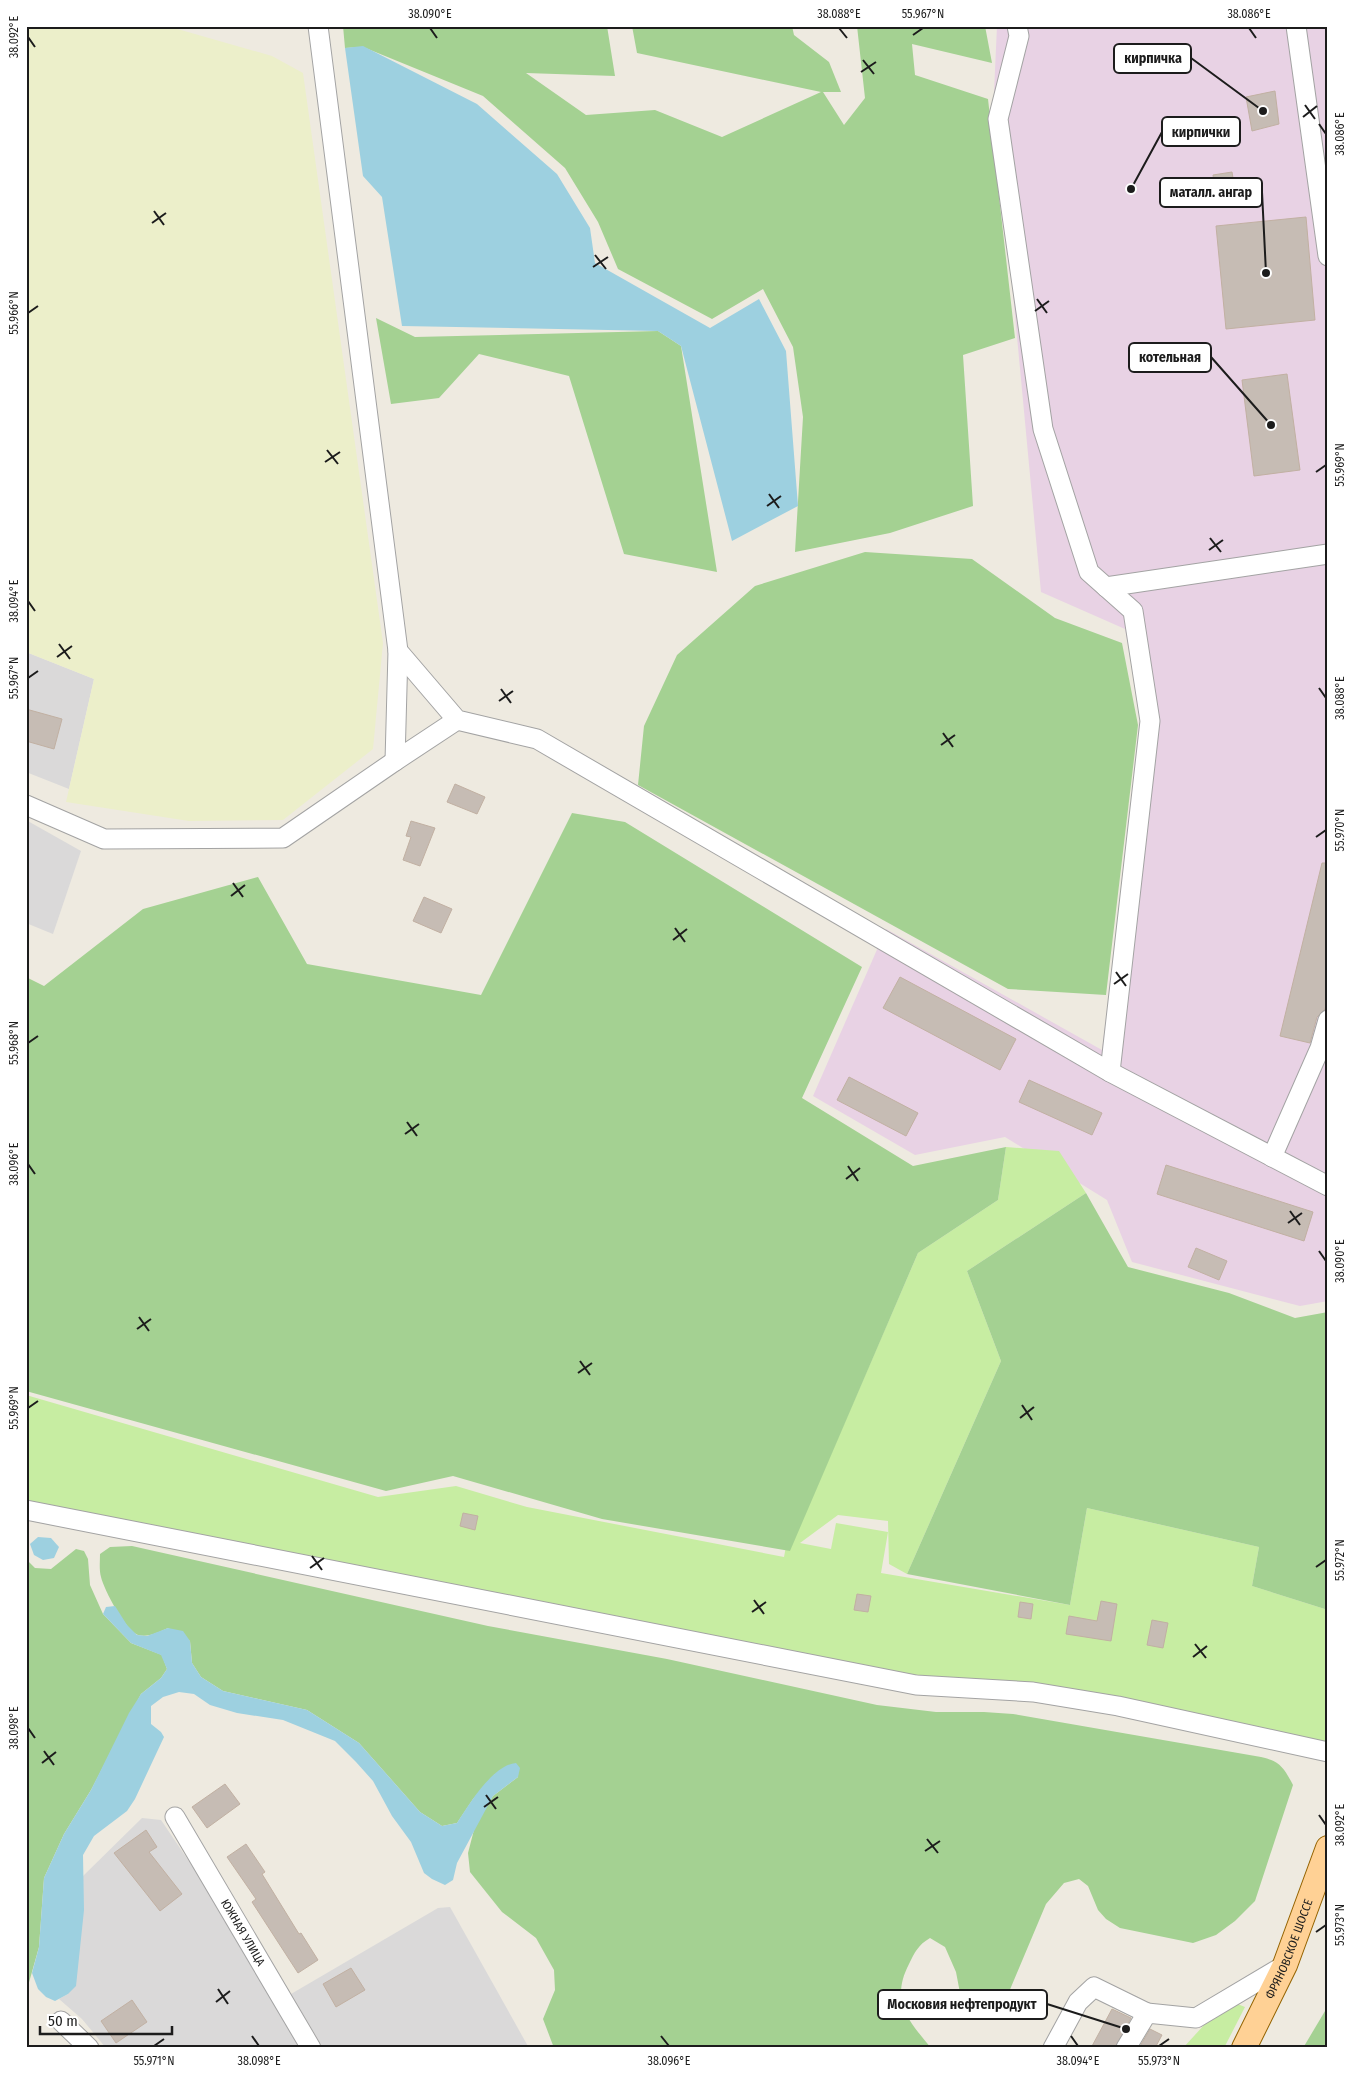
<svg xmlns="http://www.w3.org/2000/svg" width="1354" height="2074" viewBox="0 0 1354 2074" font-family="'Fira Sans Condensed',sans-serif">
  <rect width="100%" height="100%" fill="#eeeae0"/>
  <!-- residential -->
  <g fill="#dad9d9">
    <polygon points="26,652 94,679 69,789 26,772"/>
    <polygon points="26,820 81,851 53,934 26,923"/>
    <polygon points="142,1818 161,1820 228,1919 302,2048 106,2048 82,2019 59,1999 68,1994 83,1892 83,1876"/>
    <polygon points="450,1907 529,2048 323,2048 291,1994 438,1908"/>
  </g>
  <!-- industrial -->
  <polygon fill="#e8d2e4" points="997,26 1328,26 1328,1301 1300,1306 1132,1262 1107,1200 1005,1137 915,1155 813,1096 886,929 1102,1050 1143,722 1125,629 1041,592 994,92"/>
  <!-- farmland -->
  <polygon fill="#ecefca" points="26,26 167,26 272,56 303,73 383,643 373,749 283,820 189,821 66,802 94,679 26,652"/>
  <!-- grass -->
  <g fill="#c7eda2">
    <polygon points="1006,1147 1059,1151 1086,1193 967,1271 1001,1361 907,1574 889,1564 888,1521 838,1515 800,1543 831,1549 836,1523 888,1532 881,1573 1070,1605 1087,1508 1259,1547 1252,1586 1328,1610 1328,1741 1326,1751 1118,1706 916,1685 26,1510 26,1395 378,1497 456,1486 527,1507 784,1557 787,1541 793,1542 918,1253 998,1200"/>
    <polygon points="1235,2003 1245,2007 1224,2048 1183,2048 1205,2024"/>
  </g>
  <!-- forest -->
  <g fill="#a4d192">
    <polygon points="343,26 607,26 615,76 526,73 586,115 655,110 722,137 821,92 637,53 632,26 792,26 794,35 829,62 841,92 823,92 844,125 865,98 857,26 985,26 992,63 912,44 915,75 988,99 1015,338 963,355 973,506 890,533 795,552 803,417 793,347 763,289 712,319 618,269 598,222 565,168 483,96 363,47 345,48"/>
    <polygon points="376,318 415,337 658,331 681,346 717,572 624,554 569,376 479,354 439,398 391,404"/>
    <polygon points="865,552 972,559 1055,618 1122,643 1138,725 1106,995 1008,989 638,785 644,726 677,655 755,586"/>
    <polygon points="572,813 625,822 862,967 802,1098 913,1166 1006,1147 998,1200 918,1253 790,1551 602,1519 453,1476 386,1491 26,1391 26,977 44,986 143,909 258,877 307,964 481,995"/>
    <polygon points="1086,1193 1128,1267 1229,1293 1295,1318 1328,1312 1328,1610 1252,1586 1259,1547 1087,1508 1070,1605 907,1574 1001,1361 967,1271"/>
    <path d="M132,1546L488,1626L667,1659L877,1705L936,1712H984L1013,1714L1261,1757C1280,1761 1284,1768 1293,1785L1255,1901L1235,1921L1216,1935L1193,1943L1120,1928L1106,1919L1098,1910L1088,1886L1079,1879L1064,1883L1046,1904L1006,1999L987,2011L975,2008L960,1993L956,1972L945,1947L930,1938C918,1945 915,1952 909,1964C890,2001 908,2020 931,2048H554L543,2019L555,1990L554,1970L536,1938L502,1912L470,1872L468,1853L475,1826L493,1796L518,1777L495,1774L473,1799L457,1823L442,1826L420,1812L359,1743L307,1710L223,1691L201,1677L192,1663L190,1641L168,1628C159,1632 148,1638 138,1635C126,1631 104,1590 101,1577C99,1570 100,1561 100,1554L110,1547Z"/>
    <polygon points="76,1549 84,1551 88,1559 90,1585 103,1614 131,1643 162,1655 167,1669 161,1678 141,1694 91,1790 64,1834 44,1878 39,1947 26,1993 26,1559 35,1568 51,1569"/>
    <polygon points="1328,2006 1328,2048 1303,2048"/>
  </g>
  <!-- water -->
  <g fill="#9dd0e0">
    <polygon points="363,46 477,104 557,174 590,228 595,263 710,328 759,299 786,351 798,506 732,541 681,346 658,331 402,326 382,197 363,176 345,48"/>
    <polygon points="38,1537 51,1538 59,1547 54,1558 43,1560 34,1555 30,1544"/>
    <path d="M115,1606L127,1625L137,1635L147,1636L168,1628L183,1631L190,1641L192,1663L201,1677L223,1691L307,1710L359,1743L420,1812L442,1826L457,1823C469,1804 493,1765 516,1763L520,1768L518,1777L493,1796L457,1863L453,1880L445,1885L432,1879L424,1873L411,1842L392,1816L373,1781L356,1762L335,1741L283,1720L237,1713L210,1705L194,1694L179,1692L163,1697L151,1706V1724L161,1732L164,1737L135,1799L127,1811L94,1836L83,1855L84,1910L76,1986L68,1994L55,2001L46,1997L38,1989L32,1973L39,1947L44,1878L64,1834L91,1790L129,1713L141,1694L161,1678L167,1669L161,1655L131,1643L103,1614L106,1607Z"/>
  </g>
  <!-- building -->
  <g fill="#c6bcb4" stroke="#c1b0a2">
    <polygon points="1275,91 1279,124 1252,131 1246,97"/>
    <polygon points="1232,172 1236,196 1216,200 1213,175"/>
    <polygon points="1306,217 1315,320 1226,329 1216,226"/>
    <polygon points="1287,374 1300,470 1254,476 1242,380"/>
    <polygon points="26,709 62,719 54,749 26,741"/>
    <polygon points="455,784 485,797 477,814 447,802"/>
    <polygon points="411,821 435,828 420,866 403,860 411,837 406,836"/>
    <polygon points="1322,863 1328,863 1328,996 1325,1009 1317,1017 1310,1043 1280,1036"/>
    <polygon points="424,897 452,909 441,933 413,921"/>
    <polygon points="900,977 1016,1039 1000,1070 883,1008"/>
    <polygon points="849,1077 918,1113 906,1136 837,1100"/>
    <polygon points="1029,1080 1102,1113 1092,1135 1019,1102"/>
    <polygon points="1166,1165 1313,1212 1304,1241 1157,1194"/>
    <polygon points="1196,1248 1227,1261 1219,1280 1188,1267"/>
    <polygon points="463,1513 478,1516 475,1530 460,1526"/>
    <polygon points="857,1594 871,1596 868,1612 854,1610"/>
    <polygon points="1101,1601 1117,1604 1111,1641 1066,1634 1069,1616 1097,1621"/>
    <polygon points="1020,1602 1033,1604 1031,1619 1018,1617"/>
    <polygon points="1152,1620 1168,1623 1163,1648 1147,1645"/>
    <polygon points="225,1784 240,1804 207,1828 192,1807"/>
    <polygon points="146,1830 157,1847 149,1852 182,1894 160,1911 114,1853"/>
    <polygon points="246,1844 265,1872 262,1874 299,1934 301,1933 318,1960 298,1973 252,1902 256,1899 227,1857"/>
    <polygon points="351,1968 365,1990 336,2007 323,1984"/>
    <polygon points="132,2000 147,2022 116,2043 101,2021"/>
    <polygon points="1112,2009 1131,2018 1115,2048 1091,2048"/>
    <polygon points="1150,2029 1162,2035 1155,2048 1139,2048"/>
  </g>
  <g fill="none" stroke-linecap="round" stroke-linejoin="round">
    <!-- minor casing -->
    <g stroke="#a3a3a3" stroke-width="21">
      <g id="minor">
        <polyline points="318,26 398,651 457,720 537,739 1110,1072 1150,721 1133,611 1089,572 1043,429 998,119 1019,36 1017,26"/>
        <polyline points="1296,26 1328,256"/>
        <polyline points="1106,587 1328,554"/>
        <polyline points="398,651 395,761 457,720"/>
        <polyline points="26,805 104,839 283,838 395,761"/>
        <polyline points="1110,1072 1328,1186"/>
        <polyline points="1272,1157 1320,1048 1328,1020"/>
        <polyline points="26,1510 916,1685 1033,1692 1118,1706 1328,1752"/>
        <path id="s1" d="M175,1817L311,2048"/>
        <polyline points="61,2021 89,2048"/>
        <polyline points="1053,2048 1078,2002 1094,1987 1147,2013"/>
        <polyline points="1126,2048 1147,2013 1196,2018 1285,1965"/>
      </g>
    </g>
    <!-- major casing -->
    <g stroke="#946300" stroke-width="26">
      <g id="major">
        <path id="s2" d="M1244,2048L1285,1965L1328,1848"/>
      </g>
    </g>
    <!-- minor -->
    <use href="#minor" stroke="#fff" stroke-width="19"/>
    <!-- major -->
    <use href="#major" stroke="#ffd195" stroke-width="24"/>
  </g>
  <!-- ticks -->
  <path fill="none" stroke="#1c1c1c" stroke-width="2" d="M430,28L437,38M839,28L847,38M1249,28L1256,38M913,35L923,28M28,37L35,47M863,60L874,74M861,72L876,62M1305,105L1315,119M1303,117L1317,106M1319,124L1326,134M154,211L164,225M152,223L166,213M595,255L606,269M593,267L608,257M1037,299L1047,313M1035,311L1049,301M28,313L38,306M327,450L338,464M325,462L340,452M1316,472L1326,465M769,494L779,508M767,506L781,496M1210,538L1221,552M1209,550L1223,540M28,601L35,611M59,644L70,659M57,657L72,646M28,678L38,671M1319,688L1326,698M501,689L511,703M499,701L513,691M943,733L953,747M941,745L955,735M1316,837L1326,830M233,883L243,897M231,896L245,885M675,928L685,942M673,940L687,929M1116,972L1126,986M1114,984L1128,974M28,1043L38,1036M407,1122L417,1136M405,1134L419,1124M28,1164L35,1174M848,1166L858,1181M846,1179L860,1168M1290,1211L1300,1225M1288,1223L1302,1213M1319,1251L1326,1261M139,1317L149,1331M137,1329L151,1319M580,1361L590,1375M578,1373L592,1363M1022,1405L1032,1420M28,1408L38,1401M1020,1418L1034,1407M312,1556L322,1570M1316,1567L1326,1560M310,1568L324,1558M754,1600L764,1614M752,1612L766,1602M1195,1644L1206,1658M1193,1657L1207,1646M28,1728L35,1738M44,1751L54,1765M42,1763L56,1752M486,1795L496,1809M484,1807L498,1797M1319,1815L1326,1825M927,1839L938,1853M925,1851L940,1841M1316,1932L1326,1925M218,1989L228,2004M216,2002L230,1991M252,2036L259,2046M661,2036L669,2046M1071,2036L1078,2046M154,2046L164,2039M1159,2046L1169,2039"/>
  <g text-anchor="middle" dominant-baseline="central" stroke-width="4" stroke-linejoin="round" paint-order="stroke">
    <!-- street labels -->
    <g font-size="12" fill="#1c1c1c" stroke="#fff">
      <text stroke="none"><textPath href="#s1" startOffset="134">ЮЖНАЯ УЛИЦА</textPath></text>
      <text stroke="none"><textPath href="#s2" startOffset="109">ФРЯНОВСКОЕ ШОССЕ</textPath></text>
    </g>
  </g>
  <!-- callouts -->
  <path fill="none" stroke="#1c1c1c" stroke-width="2" d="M1263 111L1191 58M1131 189L1162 132M1266 273L1262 192M1271 425L1211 357M1126 2029L1047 2004"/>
  <g fill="#1c1c1c" stroke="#fff" stroke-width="2">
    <circle cx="1263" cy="111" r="5"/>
    <circle cx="1131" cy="189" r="5"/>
    <circle cx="1266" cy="273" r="5"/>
    <circle cx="1271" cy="425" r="5"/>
    <circle cx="1126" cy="2029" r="5"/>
  </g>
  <g fill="#fff" stroke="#1c1c1c" stroke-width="2">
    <rect x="1114" y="44" width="77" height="29" rx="5"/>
    <rect x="1162" y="117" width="78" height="29" rx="5"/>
    <rect x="1160" y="178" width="102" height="29" rx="5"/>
    <rect x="1129" y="343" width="82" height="29" rx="5"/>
    <rect x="878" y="1990" width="169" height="29" rx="5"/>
  </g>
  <g font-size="14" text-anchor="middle" font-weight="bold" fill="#1c1c1c">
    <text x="1153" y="63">кирпичка</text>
    <text x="1201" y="137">кирпички</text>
    <text x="1211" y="197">маталл. ангар</text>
    <text x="1170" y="362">котельная</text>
    <text x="962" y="2009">Московия нефтепродукт</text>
  </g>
  <!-- border -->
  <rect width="1354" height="2074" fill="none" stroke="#ffffff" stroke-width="55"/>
  <!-- scale -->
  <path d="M40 2026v8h132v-8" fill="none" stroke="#1c1c1c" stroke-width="2.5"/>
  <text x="48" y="2026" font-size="15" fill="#1c1c1c" stroke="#ffffff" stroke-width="4" paint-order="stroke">50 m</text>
  <rect x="28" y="28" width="1298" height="2018" fill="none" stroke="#1c1c1c" stroke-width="2"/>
  <g font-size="12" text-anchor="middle" fill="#1c1c1c">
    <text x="430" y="18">38.090°E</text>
    <text x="839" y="18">38.088°E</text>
    <text x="923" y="18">55.967°N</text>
    <text x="1249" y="18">38.086°E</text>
    <text transform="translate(14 37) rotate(-90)" y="4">38.092°E</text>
    <text transform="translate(1340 134) rotate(-90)" y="4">38.086°E</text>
    <text transform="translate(14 313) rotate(-90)" y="4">55.966°N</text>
    <text transform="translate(1340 465) rotate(-90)" y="4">55.969°N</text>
    <text transform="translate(14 601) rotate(-90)" y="4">38.094°E</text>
    <text transform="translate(14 678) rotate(-90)" y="4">55.967°N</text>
    <text transform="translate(1340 698) rotate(-90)" y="4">38.088°E</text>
    <text transform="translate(1340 830) rotate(-90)" y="4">55.970°N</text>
    <text transform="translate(14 1043) rotate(-90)" y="4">55.968°N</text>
    <text transform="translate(14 1164) rotate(-90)" y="4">38.096°E</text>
    <text transform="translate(1340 1261) rotate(-90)" y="4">38.090°E</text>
    <text transform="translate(14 1408) rotate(-90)" y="4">55.969°N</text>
    <text transform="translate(1340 1560) rotate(-90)" y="4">55.972°N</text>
    <text transform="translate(14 1728) rotate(-90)" y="4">38.098°E</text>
    <text transform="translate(1340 1825) rotate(-90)" y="4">38.092°E</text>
    <text transform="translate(1340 1925) rotate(-90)" y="4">55.973°N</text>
    <text x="154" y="2065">55.971°N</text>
    <text x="259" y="2065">38.098°E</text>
    <text x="669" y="2065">38.096°E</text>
    <text x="1078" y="2065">38.094°E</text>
    <text x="1159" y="2065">55.973°N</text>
  </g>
</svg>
